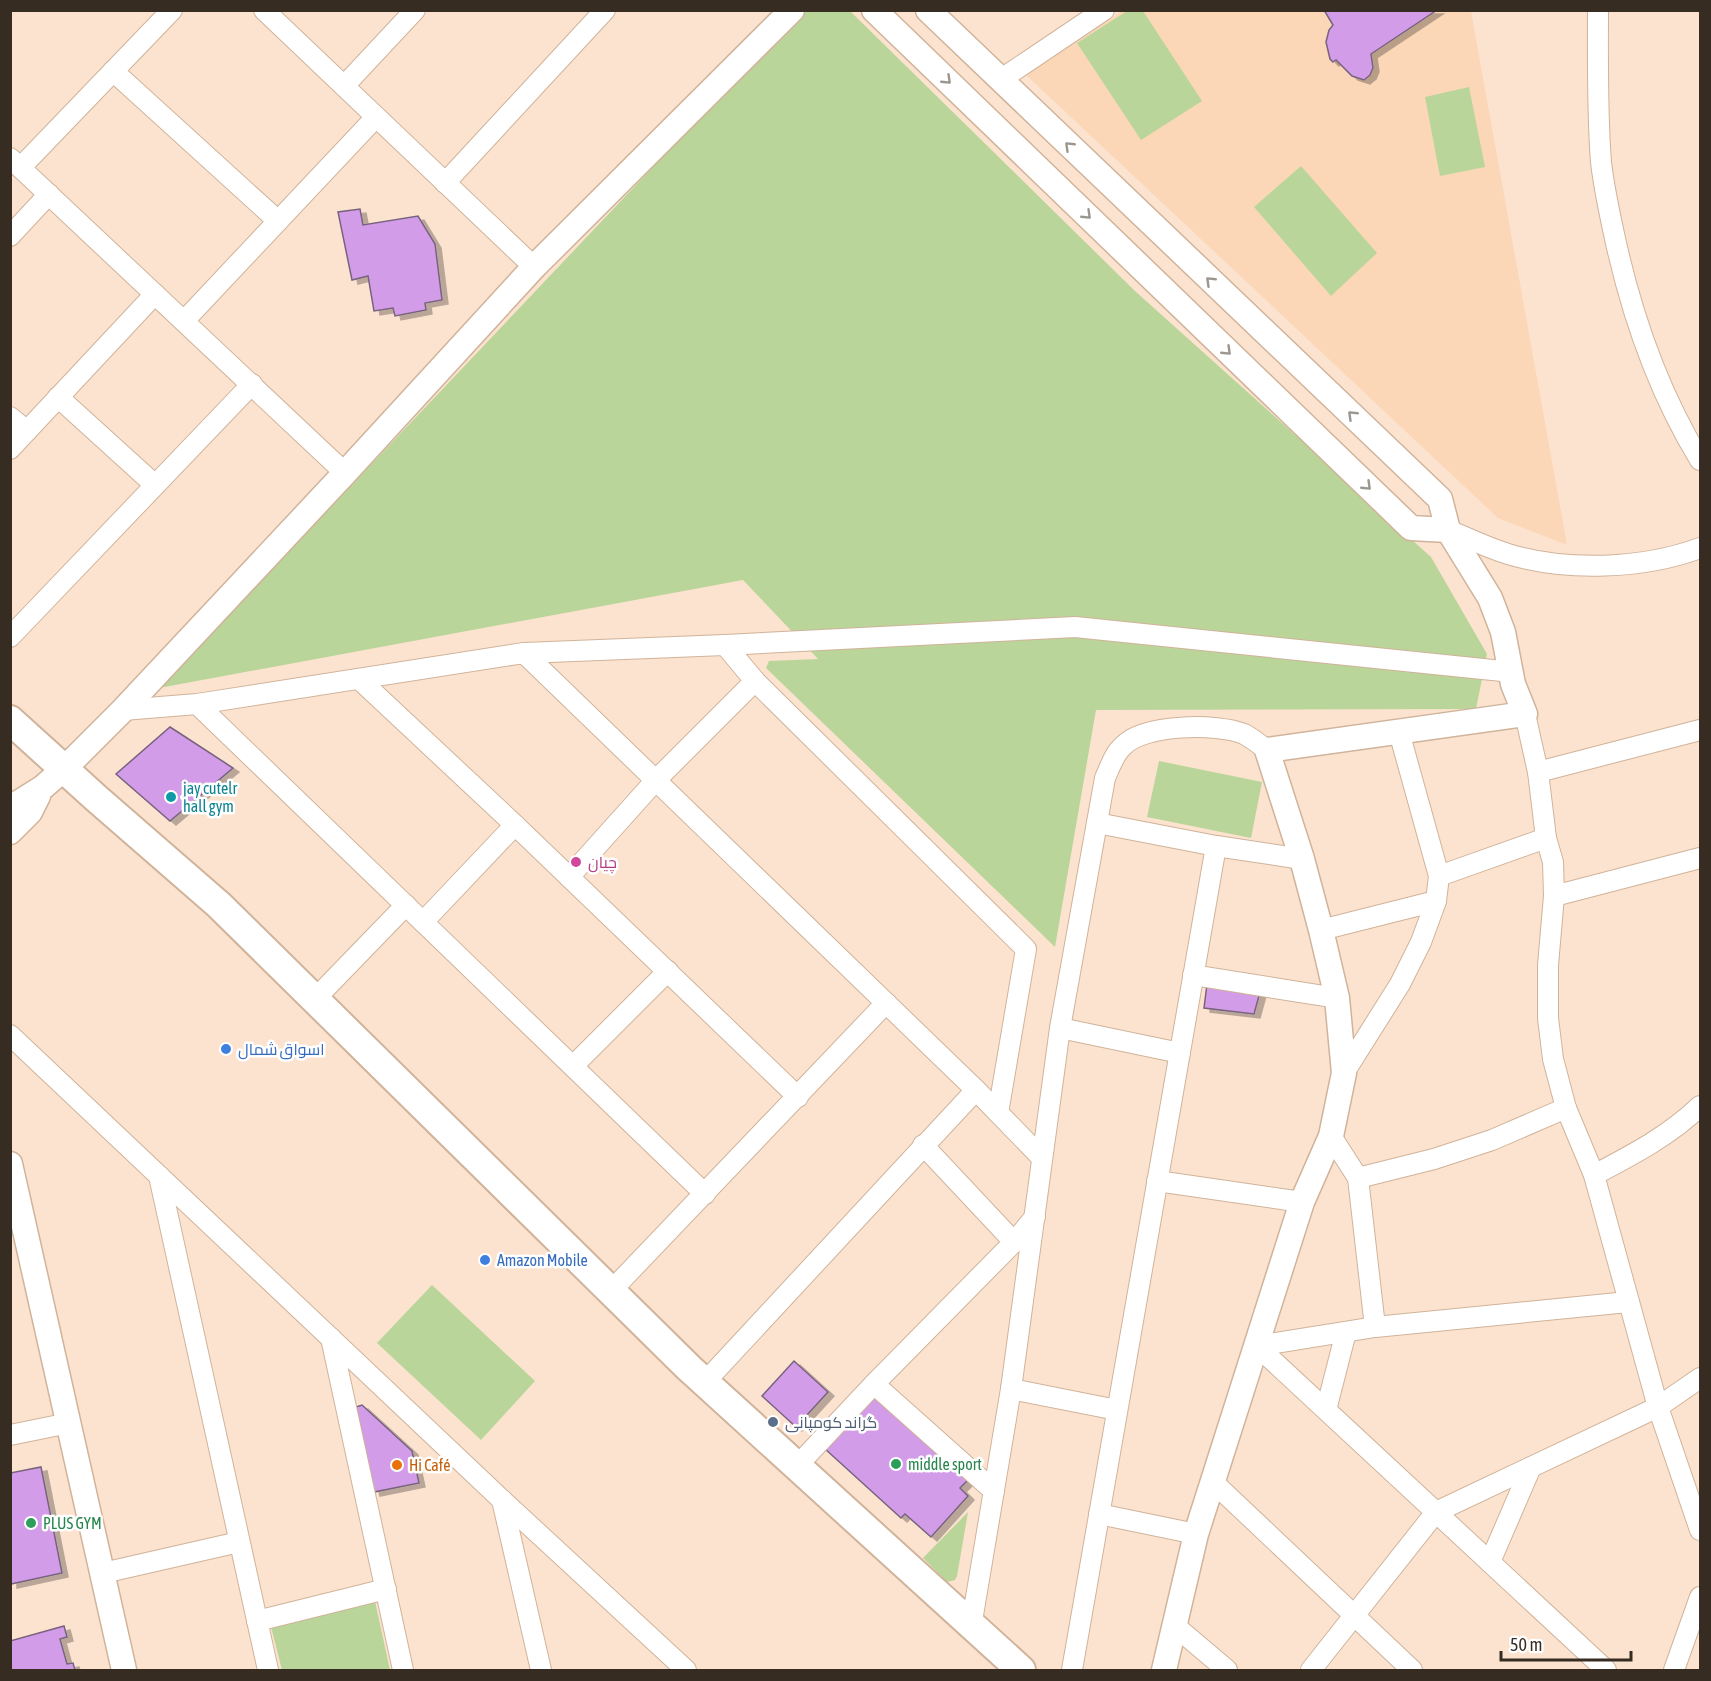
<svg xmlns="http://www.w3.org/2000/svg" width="1711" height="1681" viewBox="0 0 1711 1681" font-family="'Asap Condensed',Cairo,sans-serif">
  <defs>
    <filter id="shadow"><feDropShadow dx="6" dy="4" stdDeviation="0" flood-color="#0004"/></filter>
  </defs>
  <rect width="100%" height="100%" fill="#fce3cf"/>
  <!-- built -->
  <polygon fill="#fbd7b8" points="1122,11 1471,11 1567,545 1498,518 1025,74"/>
  <!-- green -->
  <g fill="#bad599">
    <polygon points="802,10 850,11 1135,291 1431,557 1487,654 1476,709 1096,710 1055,947 766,668 769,661 818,659 743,580 159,688"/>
    <polygon points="1127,11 1143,11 1202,101 1141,140 1077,43"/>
    <polygon points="1469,87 1485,167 1440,176 1425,97"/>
    <polygon points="1301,166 1377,253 1331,296 1254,207"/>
    <polygon points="1159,761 1262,782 1251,838 1147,817"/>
    <polygon points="432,1285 535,1381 481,1440 377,1343"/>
    <polygon points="968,1512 957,1576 955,1580 947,1582 923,1558"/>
    <polygon points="375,1601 390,1670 282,1670 271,1627"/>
  </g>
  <!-- building -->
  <g fill="#d39ce8" stroke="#77637e" stroke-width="1.5" filter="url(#shadow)">
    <polygon points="1324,10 1437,10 1371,54 1373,68 1370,75 1364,80 1352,76 1336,60 1333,62 1330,59 1326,42 1329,30 1333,25"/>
    <polygon points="360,209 363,225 418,216 435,244 442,300 425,303 426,310 395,316 393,308 374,311 368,276 352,280 338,212"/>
    <polygon points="170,727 233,768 170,821 116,774"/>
    <polygon points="1207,984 1260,992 1254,1014 1204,1008"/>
    <polygon points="794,1361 828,1392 796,1427 762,1396"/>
    <polygon points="872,1394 968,1480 960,1488 968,1496 931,1537 905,1514 901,1518 824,1448"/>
    <polygon points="362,1405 412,1451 419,1483 374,1492 356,1407"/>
    <polygon points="41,1467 62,1573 11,1584 10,1473"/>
    <polygon points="64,1626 67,1637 60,1639 67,1664 73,1663 75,1670 10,1670 10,1641"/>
  </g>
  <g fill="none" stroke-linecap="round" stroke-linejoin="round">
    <!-- minor casing -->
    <g stroke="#d0b39a" stroke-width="22">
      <g id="minor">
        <polyline points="264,10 534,267"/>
        <path d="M1598,10C1598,61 1597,111 1601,162C1604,189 1610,216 1616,243C1633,319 1659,393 1700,460"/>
        <polyline points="113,71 278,221"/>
        <polyline points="1000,80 1104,10"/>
        <polyline points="344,86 415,10"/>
        <polyline points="10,158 345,473"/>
        <polyline points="21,167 172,10"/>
        <polyline points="445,183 605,10"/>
        <polyline points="10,236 49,194"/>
        <polyline points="184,321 376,117"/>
        <polyline points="58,397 155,485"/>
        <polyline points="10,417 27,431"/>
        <polyline points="10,449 155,294"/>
        <path d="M1448,530C1468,538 1488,548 1508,554C1567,572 1643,569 1700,548"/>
        <polyline points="10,637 252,384"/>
        <polyline points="725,645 755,681 1026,949 998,1113"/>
        <polyline points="524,653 976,1090 1041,1157"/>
        <polyline points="359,679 515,825 798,1097"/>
        <polyline points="197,704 705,1194"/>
        <polyline points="123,710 197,704 524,653 725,645 1075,627 1512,672"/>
        <polyline points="1525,714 1538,772 1546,838 1553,862 1554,896 1548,965 1548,1018 1553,1059 1566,1108 1594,1175 1658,1407 1700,1530"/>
        <polyline points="1538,772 1700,730"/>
        <polyline points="1097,823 1216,846 1302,859"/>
        <polyline points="1439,876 1546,838"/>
        <polyline points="569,877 656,780 755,681"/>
        <polyline points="1554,896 1700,858"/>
        <polyline points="423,922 515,825"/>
        <polyline points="1321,930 1436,901"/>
        <polyline points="1193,975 1337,998"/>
        <polyline points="315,999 406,905"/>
        <polyline points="1060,1028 1180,1053"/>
        <polyline points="10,1035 502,1500 686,1670"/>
        <polyline points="573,1066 668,971"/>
        <polyline points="1344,1073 1400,984 1421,942 1436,901 1439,876 1399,732"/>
        <polyline points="1331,1136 1358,1178 1375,1327"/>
        <polyline points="923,1145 1014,1242"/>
        <path d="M1594,1175C1632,1155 1669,1136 1700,1106"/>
        <polyline points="159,1176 268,1670"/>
        <polyline points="1358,1178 1434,1159 1492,1140 1566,1108"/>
        <polyline points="1157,1181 1302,1202"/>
        <polyline points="611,1291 886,1003"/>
        <polyline points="331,1338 403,1670"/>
        <polyline points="1257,1346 1606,1670"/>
        <polyline points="1257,1346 1375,1327 1628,1302"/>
        <polyline points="705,1382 976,1090"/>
        <polyline points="874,1384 994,1491"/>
        <polyline points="1011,1389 1117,1410"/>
        <polyline points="1326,1410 1346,1332"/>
        <polyline points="10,1435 69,1423"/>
        <polyline points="796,1467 874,1384 1014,1242 1035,1217"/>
        <polyline points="1213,1482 1412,1670"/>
        <polyline points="502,1500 541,1670"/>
        <polyline points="1099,1514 1196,1534"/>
        <polyline points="1490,1562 1531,1467"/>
        <polyline points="103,1573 239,1542"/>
        <polyline points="257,1621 386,1589"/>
        <polyline points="1175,1626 1227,1670"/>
        <path d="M971,1627L1011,1389L1060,1028L1105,778C1110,767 1114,754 1123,746C1143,724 1217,723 1244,734C1252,738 1259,744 1267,750"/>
        <polyline points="1072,1670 1216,846"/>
        <polyline points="1311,1670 1436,1512 1658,1407 1700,1378"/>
        <polyline points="1674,1670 1700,1597"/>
      </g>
    </g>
    <!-- tertiary casing -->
    <g stroke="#d0b39a" stroke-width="27">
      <g id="tertiary">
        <polyline points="874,10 1411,528 1448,530"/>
        <polyline points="928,10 1440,499 1448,530 1490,598 1503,632 1513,684 1525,714 1267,750 1302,859 1321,930 1337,998 1344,1073 1331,1136 1302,1202 1196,1534 1164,1670"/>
        <polyline points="10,808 42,788 64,769 123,710 345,473 534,267 792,10"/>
        <polyline points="10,832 30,812 38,796"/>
        <polyline points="10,1164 124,1670"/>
      </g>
    </g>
    <!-- secondary casing -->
    <g stroke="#d0b39a" stroke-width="32">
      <polyline id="secondary" points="10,720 96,798 219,905 689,1368 1021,1670"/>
    </g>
    <!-- minor -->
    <use href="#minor" stroke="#fff" stroke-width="20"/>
    <!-- tertiary -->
    <use href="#tertiary" stroke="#fff" stroke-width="24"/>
    <!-- secondary -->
    <use href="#secondary" stroke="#fff" stroke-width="28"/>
  </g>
  <!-- one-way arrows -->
  <defs><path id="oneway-chevron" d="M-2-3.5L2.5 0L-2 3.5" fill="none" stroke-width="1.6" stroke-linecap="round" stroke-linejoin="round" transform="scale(1.5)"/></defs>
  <g stroke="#9b9690">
    <use href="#oneway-chevron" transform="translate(947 80) rotate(44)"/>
    <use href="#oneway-chevron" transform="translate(1069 146) rotate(-136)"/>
    <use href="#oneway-chevron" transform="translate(1087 215) rotate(44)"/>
    <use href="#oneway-chevron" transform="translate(1210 281) rotate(-136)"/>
    <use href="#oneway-chevron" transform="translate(1227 351) rotate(44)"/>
    <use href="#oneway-chevron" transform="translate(1352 415) rotate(-136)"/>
    <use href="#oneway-chevron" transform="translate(1367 486) rotate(44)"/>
  </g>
  <!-- markers -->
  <circle fill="#0f9aa8" stroke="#fff" stroke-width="2" cx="171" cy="797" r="6"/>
  <circle fill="#d1479c" stroke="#fff" stroke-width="2" cx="576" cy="862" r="6"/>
  <g fill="#3f7fe0" stroke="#fff" stroke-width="2">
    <circle cx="226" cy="1049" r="6"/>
    <circle cx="485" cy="1260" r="6"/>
  </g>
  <circle fill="#5c6f8a" stroke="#fff" stroke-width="2" cx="773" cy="1422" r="6"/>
  <g fill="#2e9e5b" stroke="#fff" stroke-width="2">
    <circle cx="896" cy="1464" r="6"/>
    <circle cx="31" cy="1523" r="6"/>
  </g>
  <circle fill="#e8710a" stroke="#fff" stroke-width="2" cx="397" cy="1465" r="6"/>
  <g text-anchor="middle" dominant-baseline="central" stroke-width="5" stroke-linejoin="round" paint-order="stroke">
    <!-- culture labels -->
    <g font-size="16" fill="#0d838f" stroke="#fff" text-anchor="start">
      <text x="183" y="788">jay cutelr<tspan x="183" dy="18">hall gym</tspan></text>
    </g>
    <!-- hotel labels -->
    <g font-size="16" fill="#b23c85" stroke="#fff" text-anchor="start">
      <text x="588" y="862">چيان</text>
    </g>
    <!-- shop labels -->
    <g font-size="16" fill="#366cbe" stroke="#fff" text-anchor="start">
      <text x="238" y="1049">اسواق شمال</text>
      <text x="497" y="1260">Amazon Mobile</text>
    </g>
    <!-- service labels -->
    <g font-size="16" fill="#4e5e75" stroke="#fff" text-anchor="start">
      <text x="785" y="1422">گراند كومپانى</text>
    </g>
    <!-- leisure labels -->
    <g font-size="16" fill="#27864d" stroke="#fff" text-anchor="start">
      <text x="908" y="1464">middle sport</text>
      <text x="43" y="1523">PLUS GYM</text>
    </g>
    <!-- food labels -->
    <g font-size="16" fill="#c56008" stroke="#fff" text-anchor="start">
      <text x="409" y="1465">Hi Café</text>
    </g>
  </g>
  <!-- border -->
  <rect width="1711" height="1681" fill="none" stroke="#372c22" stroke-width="24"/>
  <!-- scale -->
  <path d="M1501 1651v9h130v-9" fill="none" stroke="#372c22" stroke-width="3"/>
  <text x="1510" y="1651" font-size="18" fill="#372c22" stroke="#ffffff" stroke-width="4.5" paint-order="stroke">50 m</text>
</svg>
